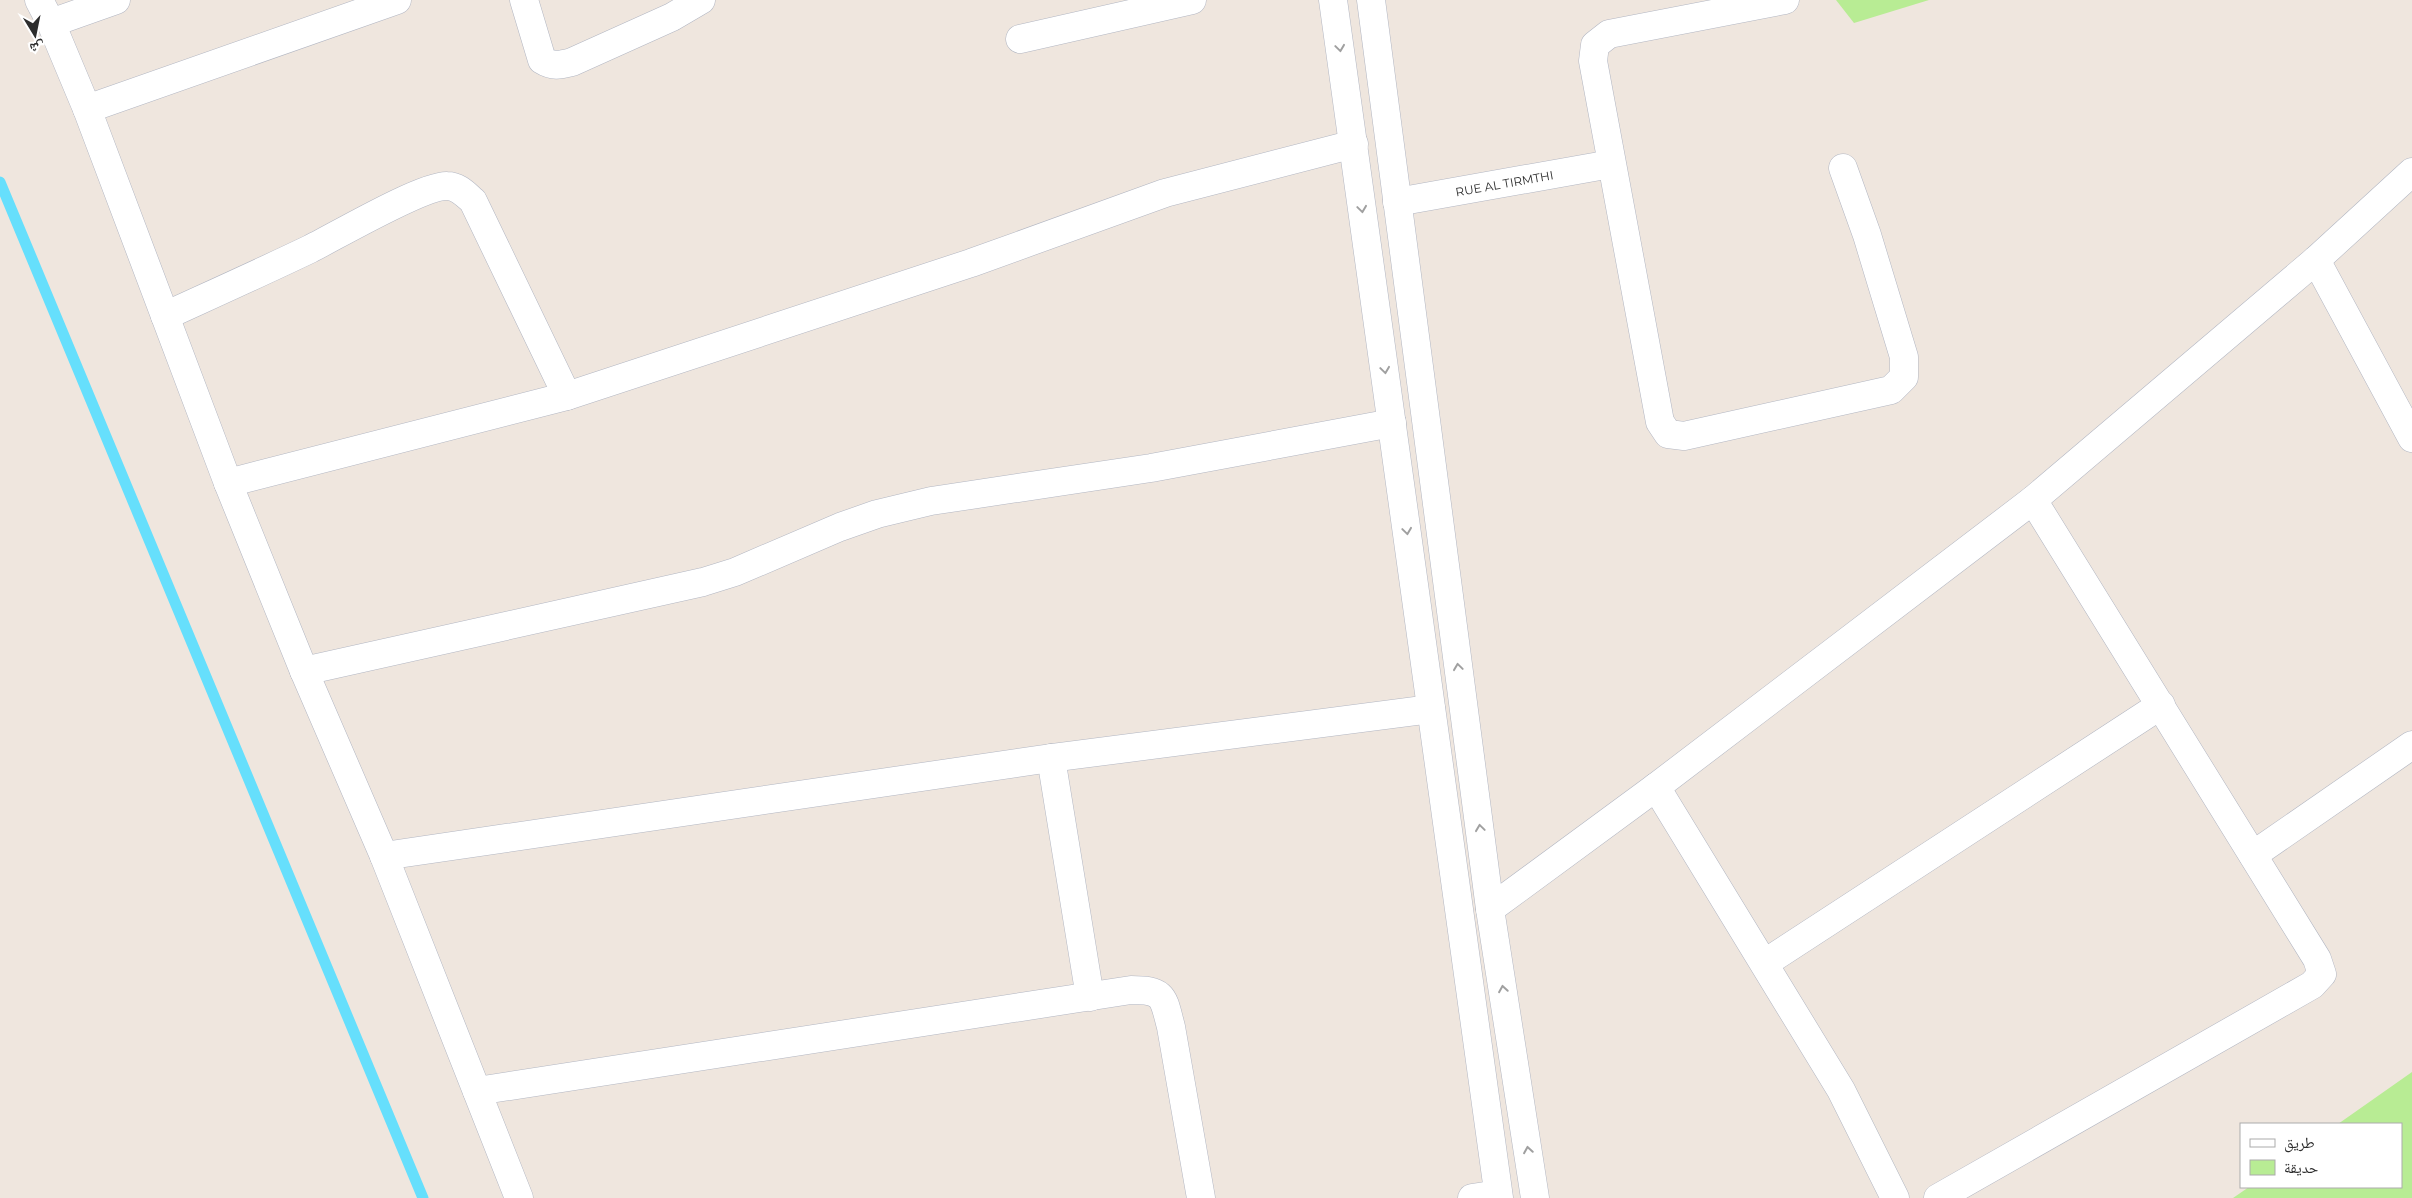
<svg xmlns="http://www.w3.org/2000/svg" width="2412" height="1198" viewBox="0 0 2412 1198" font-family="Montserrat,'Noto Naskh Arabic',sans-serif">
  <rect width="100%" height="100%" fill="#efe6de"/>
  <!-- green -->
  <g fill="#b8ec94">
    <polygon points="1836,0 1929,0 1854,23"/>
    <polygon points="2412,1072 2412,1198 2233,1198 2249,1187 2401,1187 2401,1124 2338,1124"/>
  </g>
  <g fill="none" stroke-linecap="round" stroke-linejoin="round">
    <!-- stream -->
    <polyline stroke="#66dffc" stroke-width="11" points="0,182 423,1198"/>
    <!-- street casing -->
    <g stroke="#b2b6c2" stroke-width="29">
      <g id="street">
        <polyline points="39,0 51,23 87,109 228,483 304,671 384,856 519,1198"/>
        <path d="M524,0L542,60C553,67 560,65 572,62L672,17L701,0"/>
        <polyline points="1785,0 1609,34 1595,45 1593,61 1660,422 1668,434 1684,436 1891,390 1904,377 1904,357 1867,235 1843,168"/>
        <polyline points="51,23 116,0"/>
        <polyline points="1020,39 1192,0"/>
        <polyline points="87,109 397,0"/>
        <path id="s1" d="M1397,202L1611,164"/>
        <polyline points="2316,260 2412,438"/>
        <path d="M165,316C213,294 262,272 310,249C336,236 423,185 447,186C458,186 465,194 473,201L567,396"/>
        <polyline points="228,483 567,396 971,263 1165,193 1354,144"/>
        <polyline points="304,671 703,582 735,572 840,527 877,514 931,501 1151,468 1392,423"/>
        <polyline points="1051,758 1090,997"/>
        <polyline points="1656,787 1841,1090 1895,1198"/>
        <polyline points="2253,855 2412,745"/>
        <polyline points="384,856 1051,758 1431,709"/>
        <polyline points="1490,909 1656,787 2033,500 2316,260 2412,172"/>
        <polyline points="1765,963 2161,705"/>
        <path d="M477,1091L1131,990C1165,990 1163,997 1171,1027L1201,1198"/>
        <polyline points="1472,1198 1498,1194"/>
        <polyline points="1938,1198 2312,985 2322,974 2317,959 2033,500"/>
      </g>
    </g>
    <!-- secondary casing -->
    <g stroke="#b2b6c2" stroke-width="29">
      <g id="secondary">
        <polyline points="1333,0 1499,1198"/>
        <polyline points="1371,0 1490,909 1535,1198"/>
      </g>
    </g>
    <!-- street -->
    <use href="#street" stroke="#fff" stroke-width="28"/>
    <!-- secondary -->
    <use href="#secondary" stroke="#fff" stroke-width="28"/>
  </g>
  <!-- one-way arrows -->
  <defs><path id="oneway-chevron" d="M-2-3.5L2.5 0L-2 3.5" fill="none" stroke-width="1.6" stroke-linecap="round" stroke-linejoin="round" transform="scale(1.25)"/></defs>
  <g stroke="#a0a0a0">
    <use href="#oneway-chevron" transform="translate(1340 48) rotate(82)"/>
    <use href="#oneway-chevron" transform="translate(1362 209) rotate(82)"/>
    <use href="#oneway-chevron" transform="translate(1385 370) rotate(82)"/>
    <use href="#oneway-chevron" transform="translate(1407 531) rotate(82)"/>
    <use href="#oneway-chevron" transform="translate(1458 667) rotate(-98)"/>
    <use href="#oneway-chevron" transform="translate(1480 828) rotate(-98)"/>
    <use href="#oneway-chevron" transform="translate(1503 989) rotate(-99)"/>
    <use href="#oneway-chevron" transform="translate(1528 1150) rotate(-99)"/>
  </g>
  <g text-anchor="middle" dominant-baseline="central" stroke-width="4" stroke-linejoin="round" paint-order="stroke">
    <!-- street labels -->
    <g font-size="12" fill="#2d2d2d" stroke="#fff">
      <text stroke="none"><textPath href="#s1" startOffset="109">RUE AL TIRMTHI</textPath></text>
    </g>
  </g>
  <!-- legend -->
  <rect x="2240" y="1123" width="162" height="65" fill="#ffffff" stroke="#ababab"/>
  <rect x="2250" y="1139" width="25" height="8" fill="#ffffff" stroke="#ababab"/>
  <text x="2284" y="1148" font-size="15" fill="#2d2d2d">طريق</text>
  <rect x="2250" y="1160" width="25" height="15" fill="#b8ec94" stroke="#ababab"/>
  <text x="2284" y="1173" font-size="15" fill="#2d2d2d">حديقة</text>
  <!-- north arrow -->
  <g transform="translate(35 35) rotate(170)" stroke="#ffffff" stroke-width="4" paint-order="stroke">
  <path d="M0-4L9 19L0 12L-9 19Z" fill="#2d2d2d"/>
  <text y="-8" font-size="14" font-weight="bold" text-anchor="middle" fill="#2d2d2d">ش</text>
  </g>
</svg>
